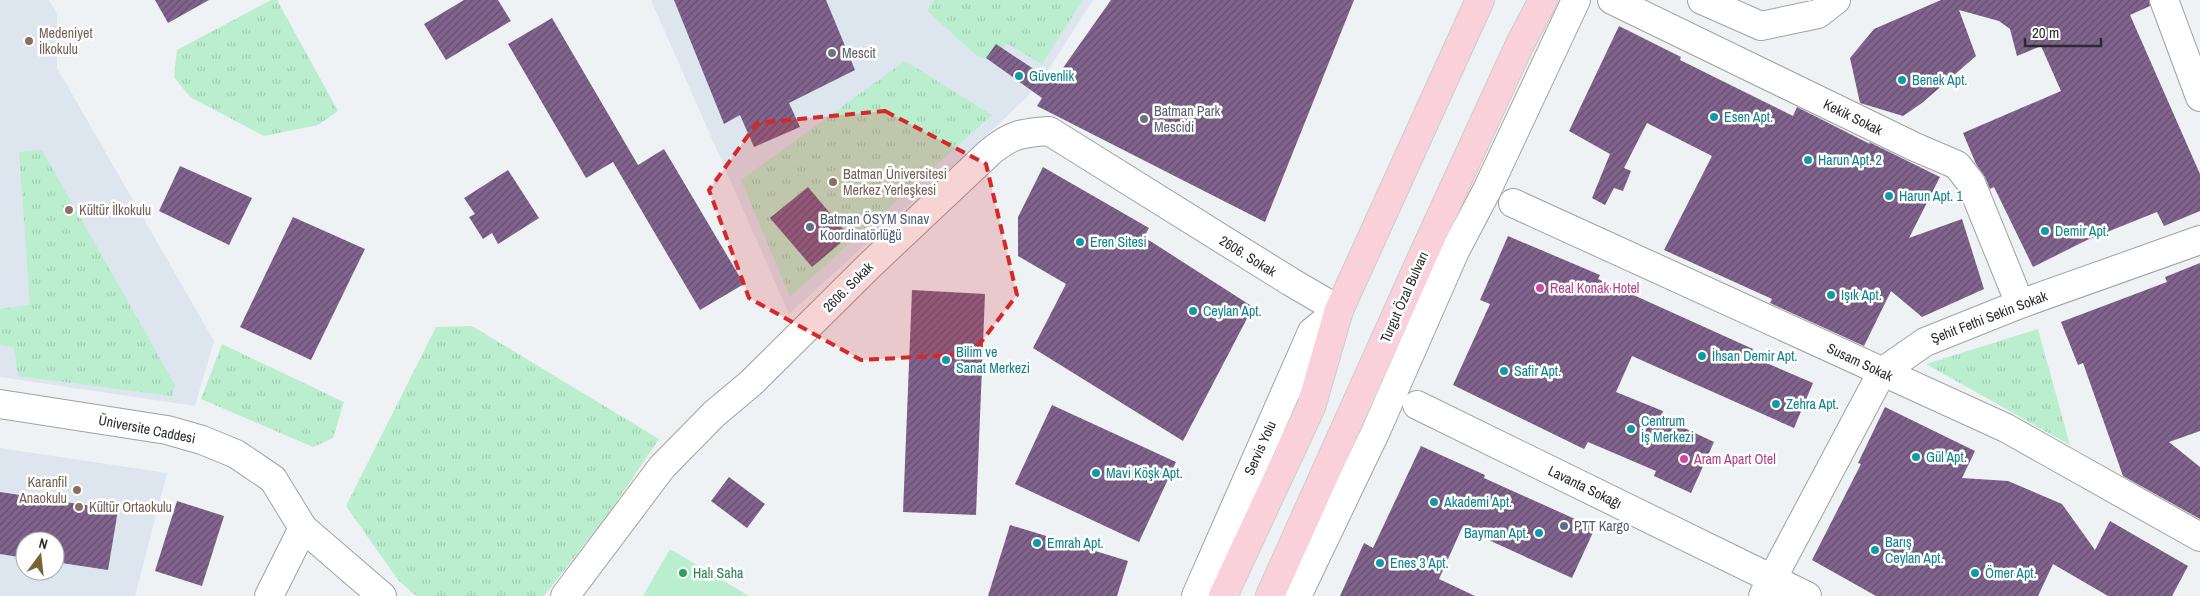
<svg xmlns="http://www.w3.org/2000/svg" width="2200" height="596" viewBox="0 0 2200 596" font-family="'Archivo Narrow',sans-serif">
  <defs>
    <pattern id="grass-tufts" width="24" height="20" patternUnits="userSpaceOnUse" patternTransform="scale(1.25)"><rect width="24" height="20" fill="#bbeece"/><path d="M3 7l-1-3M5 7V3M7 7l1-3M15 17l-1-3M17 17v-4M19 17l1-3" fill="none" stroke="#a1ccb1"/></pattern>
    <pattern id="building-hatch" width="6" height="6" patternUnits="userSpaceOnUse" patternTransform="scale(1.25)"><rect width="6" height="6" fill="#81648d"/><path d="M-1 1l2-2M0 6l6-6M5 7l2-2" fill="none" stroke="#644e6d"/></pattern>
  </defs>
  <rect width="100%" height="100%" fill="#eff2f5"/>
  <!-- built -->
  <g fill="#dde5ee" fill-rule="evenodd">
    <polygon points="0,0 49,0 57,14 57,68 214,341 195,406 0,377"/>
    <polygon points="651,0 1093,0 1038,86 1001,122 789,314"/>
    <path d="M0,448L167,473L135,596H0ZM25,541H55V571H25Z"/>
  </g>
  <!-- grass -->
  <g fill="url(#grass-tufts)">
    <polygon points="271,0 277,0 338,111 318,125 264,136 190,97 174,77 177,50"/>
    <polygon points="934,0 1083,0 1042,64 1006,43 995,61 977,56 927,11"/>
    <polygon points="905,61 992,115 790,297 741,180"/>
    <polygon points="42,150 175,385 172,396 18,376 14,347 0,345 0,309 30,305 19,152"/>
    <polygon points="472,326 659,439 609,513 544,596 416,596 398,580 346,506 436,327"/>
    <polygon points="2038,329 2070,445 1926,364"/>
    <polygon points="222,344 344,402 333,438 313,447 201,399"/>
  </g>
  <!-- pitch -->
  <polygon fill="#bbeece" points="670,549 749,596 643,596"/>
  <!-- building -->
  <g fill="url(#building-hatch)">
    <polygon points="155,0 209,0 168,23"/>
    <polygon points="464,0 498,0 511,21 446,60 424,24"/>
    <polygon points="674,0 826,0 855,70 789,103 800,127 754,147 740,115 724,124"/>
    <polygon points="1111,0 1354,0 1265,222 1037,106 1042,98 986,58 996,44 1053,82"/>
    <polygon points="1941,0 2149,0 2150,6 2130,15 2200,174 2200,211 2164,226 2157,212 2087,240 2033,267 1994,187 1990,189 1985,177 1976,164 1963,133 2061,91 2041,46 2017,56 2010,29 1999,21 1959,10 1976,56 1922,103 1903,116 1860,103 1850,58 1874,29"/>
    <polygon points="552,18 638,165 664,149 744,284 700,310 613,162 586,178 508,44"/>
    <polygon points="1619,26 1681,57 1680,60 1793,116 1797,107 1870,144 1869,142 1940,177 1909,238 1962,219 1984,289 1922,317 1891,291 1864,346 1770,303 1772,299 1664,250 1712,156 1647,123 1624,168 1631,171 1623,191 1614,188 1605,205 1592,198 1610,154 1569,131"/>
    <polygon points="180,166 252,198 229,245 159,211"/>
    <polygon points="1043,167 1149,228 1144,237 1253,307 1183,441 1033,348 1066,284 1018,256 1018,217"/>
    <polygon points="508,170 539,218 498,244 492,233 483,239 469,217 475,214 464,198"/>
    <polygon points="808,187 849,236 812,267 770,218"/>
    <polygon points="293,217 365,249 311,360 240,327"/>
    <polygon points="1508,236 1600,275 1598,279 1753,349 1750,356 1813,383 1794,428 1632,356 1616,392 1663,411 1661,417 1714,442 1691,493 1654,476 1656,471 1588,442 1584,449 1453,385 1490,304 1480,300"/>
    <polygon points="2200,263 2200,431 2169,442 2200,467 2200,519 2123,476 2083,363 2078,365 2061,322 2167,282 2165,277"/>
    <polygon points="912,290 985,294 976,515 903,512"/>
    <polygon points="1052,405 1176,462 1139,542 1015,484"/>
    <polygon points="1885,407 1975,451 1962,478 2008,481 2062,504 2095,550 2110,521 2188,566 2172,596 2108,596 2053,564 2038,596 1876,596 1812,560 1861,464 1858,463"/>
    <polygon points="1421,446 1485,475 1484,478 1595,528 1572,578 1462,528 1439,579 1475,596 1340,596 1364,543 1373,548"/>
    <polygon points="729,477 765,504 747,528 711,501"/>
    <polygon points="0,492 118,510 108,570 55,562 55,541 25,541 25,558 0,554"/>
    <polygon points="177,501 224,516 202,586 155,571"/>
    <polygon points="1010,525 1128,561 1117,596 988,596"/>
  </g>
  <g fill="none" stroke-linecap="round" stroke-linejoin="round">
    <!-- minor casing -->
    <g stroke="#9fa1a4" stroke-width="30">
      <g id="minor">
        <polyline points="1612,0 1915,147 1957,165 1971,183 2020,304"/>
        <polyline points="1702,0 1761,26 1818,14 1836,0"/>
        <polyline points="2164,0 2200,97"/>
        <polyline points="1513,203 2006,428 2200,537"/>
        <polyline points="0,404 167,430 202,440 236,454 273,479 303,528 382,596"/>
        <polyline points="1417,405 1807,596"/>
        <polyline points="269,596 303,528"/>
        <path d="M565,596L662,467L714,414L751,383L869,266L990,152C1012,134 1021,133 1049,131L1291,282L1339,310L1312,332L1196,596"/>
        <polyline points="1297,596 1376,431 1455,251 1487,190 1576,0"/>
        <polyline points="1763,596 1882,372 1925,342 2020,304 2200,240"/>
      </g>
    </g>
    <!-- major casing -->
    <g stroke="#ccc" stroke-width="30">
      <g id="major">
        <polyline points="1223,596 1311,407 1339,310 1480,0"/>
        <polyline points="1270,596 1424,253 1520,44 1543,0"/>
      </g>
    </g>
    <!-- minor -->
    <use href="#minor" stroke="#fff" stroke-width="28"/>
    <!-- major -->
    <use href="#major" stroke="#fad0db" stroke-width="28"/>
  </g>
  <!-- marked area -->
  <path fill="#d62828" fill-opacity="0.2" stroke="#d62828" stroke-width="4" stroke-dasharray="10 6" stroke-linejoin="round" d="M885,111L986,164L1017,295L972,354L861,360L749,298L709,190L757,123Z"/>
  <!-- markers -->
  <g fill="#8d6e63" stroke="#fff" stroke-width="2">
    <circle cx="29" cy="41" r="5"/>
    <circle cx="833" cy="182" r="5"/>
    <circle cx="69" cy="210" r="5"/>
    <circle cx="77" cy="490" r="5"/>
    <circle cx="79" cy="507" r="5"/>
  </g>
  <g fill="#6b7280" stroke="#fff" stroke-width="2">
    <circle cx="832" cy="53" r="5"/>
    <circle cx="1144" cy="119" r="5"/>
  </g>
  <g fill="#0f9aa8" stroke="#fff" stroke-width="2">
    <circle cx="1019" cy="76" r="5"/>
    <circle cx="1902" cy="80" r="5"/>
    <circle cx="1714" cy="117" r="5"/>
    <circle cx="1808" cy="160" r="5"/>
    <circle cx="1889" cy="196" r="5"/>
    <circle cx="2045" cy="231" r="5"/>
    <circle cx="1080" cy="242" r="5"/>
    <circle cx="1831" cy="295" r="5"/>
    <circle cx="1193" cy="311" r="5"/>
    <circle cx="1702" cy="356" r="5"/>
    <circle cx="946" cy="360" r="5"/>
    <circle cx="1504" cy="371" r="5"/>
    <circle cx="1776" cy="404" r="5"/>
    <circle cx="1631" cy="429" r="5"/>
    <circle cx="1916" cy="457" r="5"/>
    <circle cx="1096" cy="473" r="5"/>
    <circle cx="1434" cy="502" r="5"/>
    <circle cx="1539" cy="533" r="5"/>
    <circle cx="1037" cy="543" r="5"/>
    <circle cx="1875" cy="550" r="5"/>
    <circle cx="1380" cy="563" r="5"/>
    <circle cx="1975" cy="573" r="5"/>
  </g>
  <g fill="#5c6f8a" stroke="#fff" stroke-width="2">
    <circle cx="810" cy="227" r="5"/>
    <circle cx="1564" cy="526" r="5"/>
  </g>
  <g fill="#d1479c" stroke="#fff" stroke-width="2">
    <circle cx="1540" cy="288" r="5"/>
    <circle cx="1684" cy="459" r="5"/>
  </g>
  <circle fill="#2e9e5b" stroke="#fff" stroke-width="2" cx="683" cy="573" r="5"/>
  <g text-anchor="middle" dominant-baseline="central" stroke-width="5" stroke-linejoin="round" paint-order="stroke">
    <!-- education labels -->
    <g font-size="14" fill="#785e54" stroke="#fff" text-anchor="start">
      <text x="39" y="33">Medeniyet<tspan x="39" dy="16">İlkokulu</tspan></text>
      <text x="843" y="174">Batman Üniversitesi<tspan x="843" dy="16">Merkez Yerleşkesi</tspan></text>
      <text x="79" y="210">Kültür İlkokulu</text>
      <text x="67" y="482" text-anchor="end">Karanfil<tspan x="67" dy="16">Anaokulu</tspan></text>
      <text x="89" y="507">Kültür Ortaokulu</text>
    </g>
    <!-- worship labels -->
    <g font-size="14" fill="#5b616d" stroke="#fff" text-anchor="start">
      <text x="842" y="53">Mescit</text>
      <text x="1154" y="111">Batman Park<tspan x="1154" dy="16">Mescidi</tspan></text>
    </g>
    <!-- culture labels -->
    <g font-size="14" fill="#0d838f" stroke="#fff" text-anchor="start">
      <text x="1029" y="76">Güvenlik</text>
      <text x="1912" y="80">Benek Apt.</text>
      <text x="1724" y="117">Esen Apt.</text>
      <text x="1818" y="160">Harun Apt. 2</text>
      <text x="1899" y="196">Harun Apt. 1</text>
      <text x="2055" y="231">Demir Apt.</text>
      <text x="1090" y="242">Eren Sitesi</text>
      <text x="1841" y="295">Işık Apt.</text>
      <text x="1203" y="311">Ceylan Apt.</text>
      <text x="956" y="352">Bilim ve<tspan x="956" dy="16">Sanat Merkezi</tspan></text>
      <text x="1712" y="356">İhsan Demir Apt.</text>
      <text x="1514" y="371">Safir Apt.</text>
      <text x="1786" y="404">Zehra Apt.</text>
      <text x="1641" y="421">Centrum<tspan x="1641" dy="16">İş Merkezi</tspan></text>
      <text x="1926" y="457">Gül Apt.</text>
      <text x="1106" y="473">Mavi Köşk Apt.</text>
      <text x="1444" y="502">Akademi Apt.</text>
      <text x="1529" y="533" text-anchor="end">Bayman Apt.</text>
      <text x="1885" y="542">Barış<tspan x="1885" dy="16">Ceylan Apt.</tspan></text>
      <text x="1047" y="543">Emrah Apt.</text>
      <text x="1390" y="563">Enes 3 Apt.</text>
      <text x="1985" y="573">Ömer Apt.</text>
    </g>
    <!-- street labels -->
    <g font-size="14" fill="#2a2b2c" stroke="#fff">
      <text transform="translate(1853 117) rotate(26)">Kekik Sokak</text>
      <text transform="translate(1248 256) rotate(32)">2606. Sokak</text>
      <text transform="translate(848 287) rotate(-45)">2606. Sokak</text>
      <text transform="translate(1404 297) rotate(-66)">Turgut Özal Bulvarı</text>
      <text transform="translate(1989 317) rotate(-21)">Şehit Fethi Sekin Sokak</text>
      <text transform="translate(1860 362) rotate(25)">Susam Sokak</text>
      <text transform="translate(147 429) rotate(11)">Üniversite Caddesi</text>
      <text transform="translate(1260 448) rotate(-66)">Servis Yolu</text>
      <text transform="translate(1585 487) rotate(26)">Lavanta Sokağı</text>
    </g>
    <!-- service labels -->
    <g font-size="14" fill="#4e5e75" stroke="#fff" text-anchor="start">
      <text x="820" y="219">Batman ÖSYM Sınav<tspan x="820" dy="16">Koordinatörlüğü</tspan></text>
      <text x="1574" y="526">PTT Kargo</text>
    </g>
    <!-- hotel labels -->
    <g font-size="14" fill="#b23c85" stroke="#fff" text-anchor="start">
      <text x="1550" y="288">Real Konak Hotel</text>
      <text x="1694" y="459">Aram Apart Otel</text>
    </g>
    <!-- leisure labels -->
    <g font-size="14" fill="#27864d" stroke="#fff" text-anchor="start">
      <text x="693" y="573">Halı Saha</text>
    </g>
  </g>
  <!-- north arrow -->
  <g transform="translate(40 556) rotate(15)"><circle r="24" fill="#ffffff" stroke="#aaaaab"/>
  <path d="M0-4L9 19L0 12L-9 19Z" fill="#786433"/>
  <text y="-8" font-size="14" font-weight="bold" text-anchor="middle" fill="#2a2b2c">N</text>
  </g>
  <!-- scale -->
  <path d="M2025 38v8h76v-8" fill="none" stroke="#2a2b2c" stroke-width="2.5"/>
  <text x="2032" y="38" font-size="15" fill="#2a2b2c" stroke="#ffffff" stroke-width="4" paint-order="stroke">20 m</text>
</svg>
